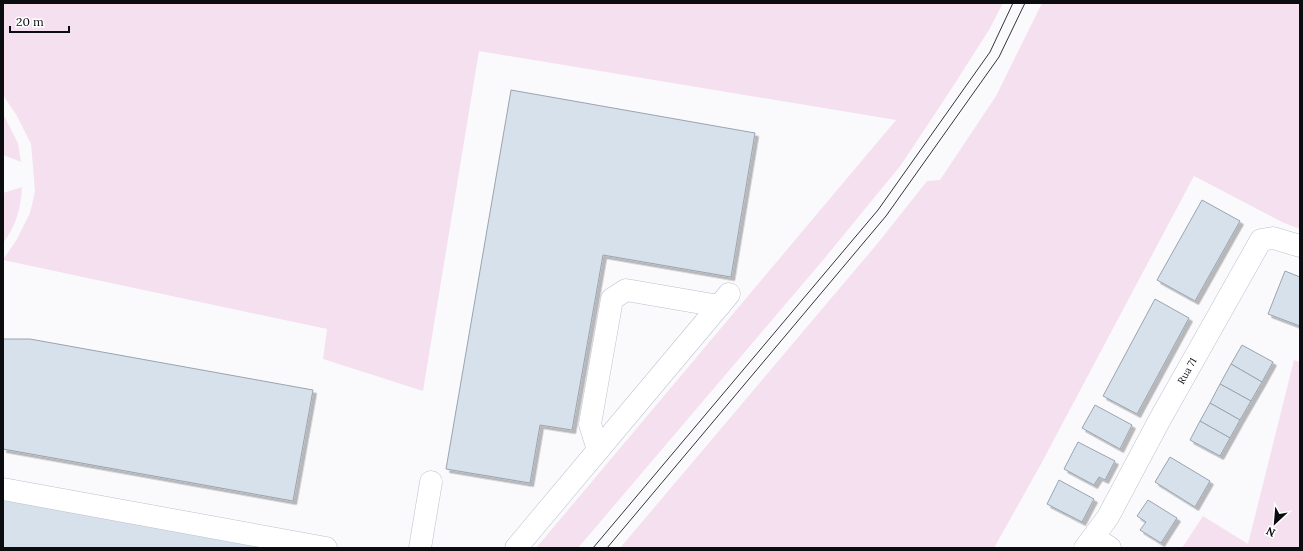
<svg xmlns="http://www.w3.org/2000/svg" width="1303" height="551" viewBox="0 0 1303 551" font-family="Lora,serif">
  <defs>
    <filter id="shadow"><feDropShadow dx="3.5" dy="3.5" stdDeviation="0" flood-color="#0004"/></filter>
  </defs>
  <rect width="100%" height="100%" fill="#fafafd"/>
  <!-- green -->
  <g fill="#f5e0f0">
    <polygon points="3,3 1003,3 989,30 950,91 901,165 824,259 578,548 536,548 896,120 479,51 423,391 323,359 327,329 3,260 17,239 30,213 35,191 31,144 17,116 3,95"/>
    <polygon points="1042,3 1300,3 1300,229 1284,223 1194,176 1041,464 994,548 620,548 877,244 927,181 940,180 996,96"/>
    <polygon points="3,114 18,143 21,162 3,155"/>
    <path d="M22,187C21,208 16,226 3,243V193Z"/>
    <polygon points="1294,360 1300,362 1300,548 1182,548 1203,516 1248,544"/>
  </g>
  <!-- building -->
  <g fill="#d6e1ec" stroke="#9aa4ae" filter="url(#shadow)">
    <polygon points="511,90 755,133 731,277 603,255 572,430 540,425 530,483 446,469"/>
    <polygon points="1202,200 1240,221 1195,301 1157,280"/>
    <polygon points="1285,271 1300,277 1300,326 1268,314"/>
    <polygon points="1155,299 1189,318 1137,414 1103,396"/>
    <polygon points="3,339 30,339 313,390 293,501 3,449"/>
    <polygon points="1242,345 1273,362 1262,382 1231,364"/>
    <polygon points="1231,364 1262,382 1251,401 1220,384"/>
    <polygon points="1220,384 1251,401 1240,420 1210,403"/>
    <polygon points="1210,403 1240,420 1230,438 1200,421"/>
    <polygon points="1095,405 1132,425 1120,449 1082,428"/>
    <polygon points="1200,421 1230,438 1220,456 1190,440"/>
    <polygon points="1078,442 1115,461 1105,480 1099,477 1094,485 1064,469"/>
    <polygon points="1170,457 1210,481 1195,507 1155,482"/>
    <polygon points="1059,480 1094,499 1082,522 1047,504"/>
    <polygon points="3,498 281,548 3,548"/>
    <polygon points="1148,500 1177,518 1161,543 1140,530 1146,522 1137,516"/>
  </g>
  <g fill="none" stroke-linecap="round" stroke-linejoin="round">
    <!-- minor casing -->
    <g stroke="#bdc0cd" stroke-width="23">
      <g id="minor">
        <polyline points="598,450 590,424 612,299 626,290 719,306"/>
        <polyline points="3,489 326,548"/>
        <polyline points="1094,537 1110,548"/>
        <polyline points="420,548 431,482"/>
        <polyline points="516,548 729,294"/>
        <polyline points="1085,548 1108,517 1159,421 1261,240 1273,238 1300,246"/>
      </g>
    </g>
    <!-- minor -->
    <use href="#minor" stroke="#fff" stroke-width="22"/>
    <!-- tram -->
    <g stroke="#343538" stroke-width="1">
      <polyline points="593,548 878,210 990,52 1013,3"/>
      <polyline points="607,548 886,216 999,57 1025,3"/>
    </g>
  </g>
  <g text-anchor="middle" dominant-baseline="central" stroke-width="3.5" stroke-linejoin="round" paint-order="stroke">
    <!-- street labels -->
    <g font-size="10" fill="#0b0c10" stroke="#fff">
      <text transform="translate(1187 371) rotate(-61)">Rua 71</text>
    </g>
  </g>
  <!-- border -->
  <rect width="1303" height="551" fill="none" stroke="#0b0c10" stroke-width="8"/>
  <!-- north arrow -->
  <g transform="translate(1275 523) rotate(206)" stroke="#ffffff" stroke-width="3" paint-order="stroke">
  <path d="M0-3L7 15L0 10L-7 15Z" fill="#0b0c10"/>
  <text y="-6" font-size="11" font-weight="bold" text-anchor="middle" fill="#0b0c10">N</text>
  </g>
  <!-- scale -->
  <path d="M10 26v6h59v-6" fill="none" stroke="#0b0c10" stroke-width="2"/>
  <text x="16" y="26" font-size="12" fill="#0b0c10" stroke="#ffffff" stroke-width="3" paint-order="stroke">20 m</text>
</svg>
